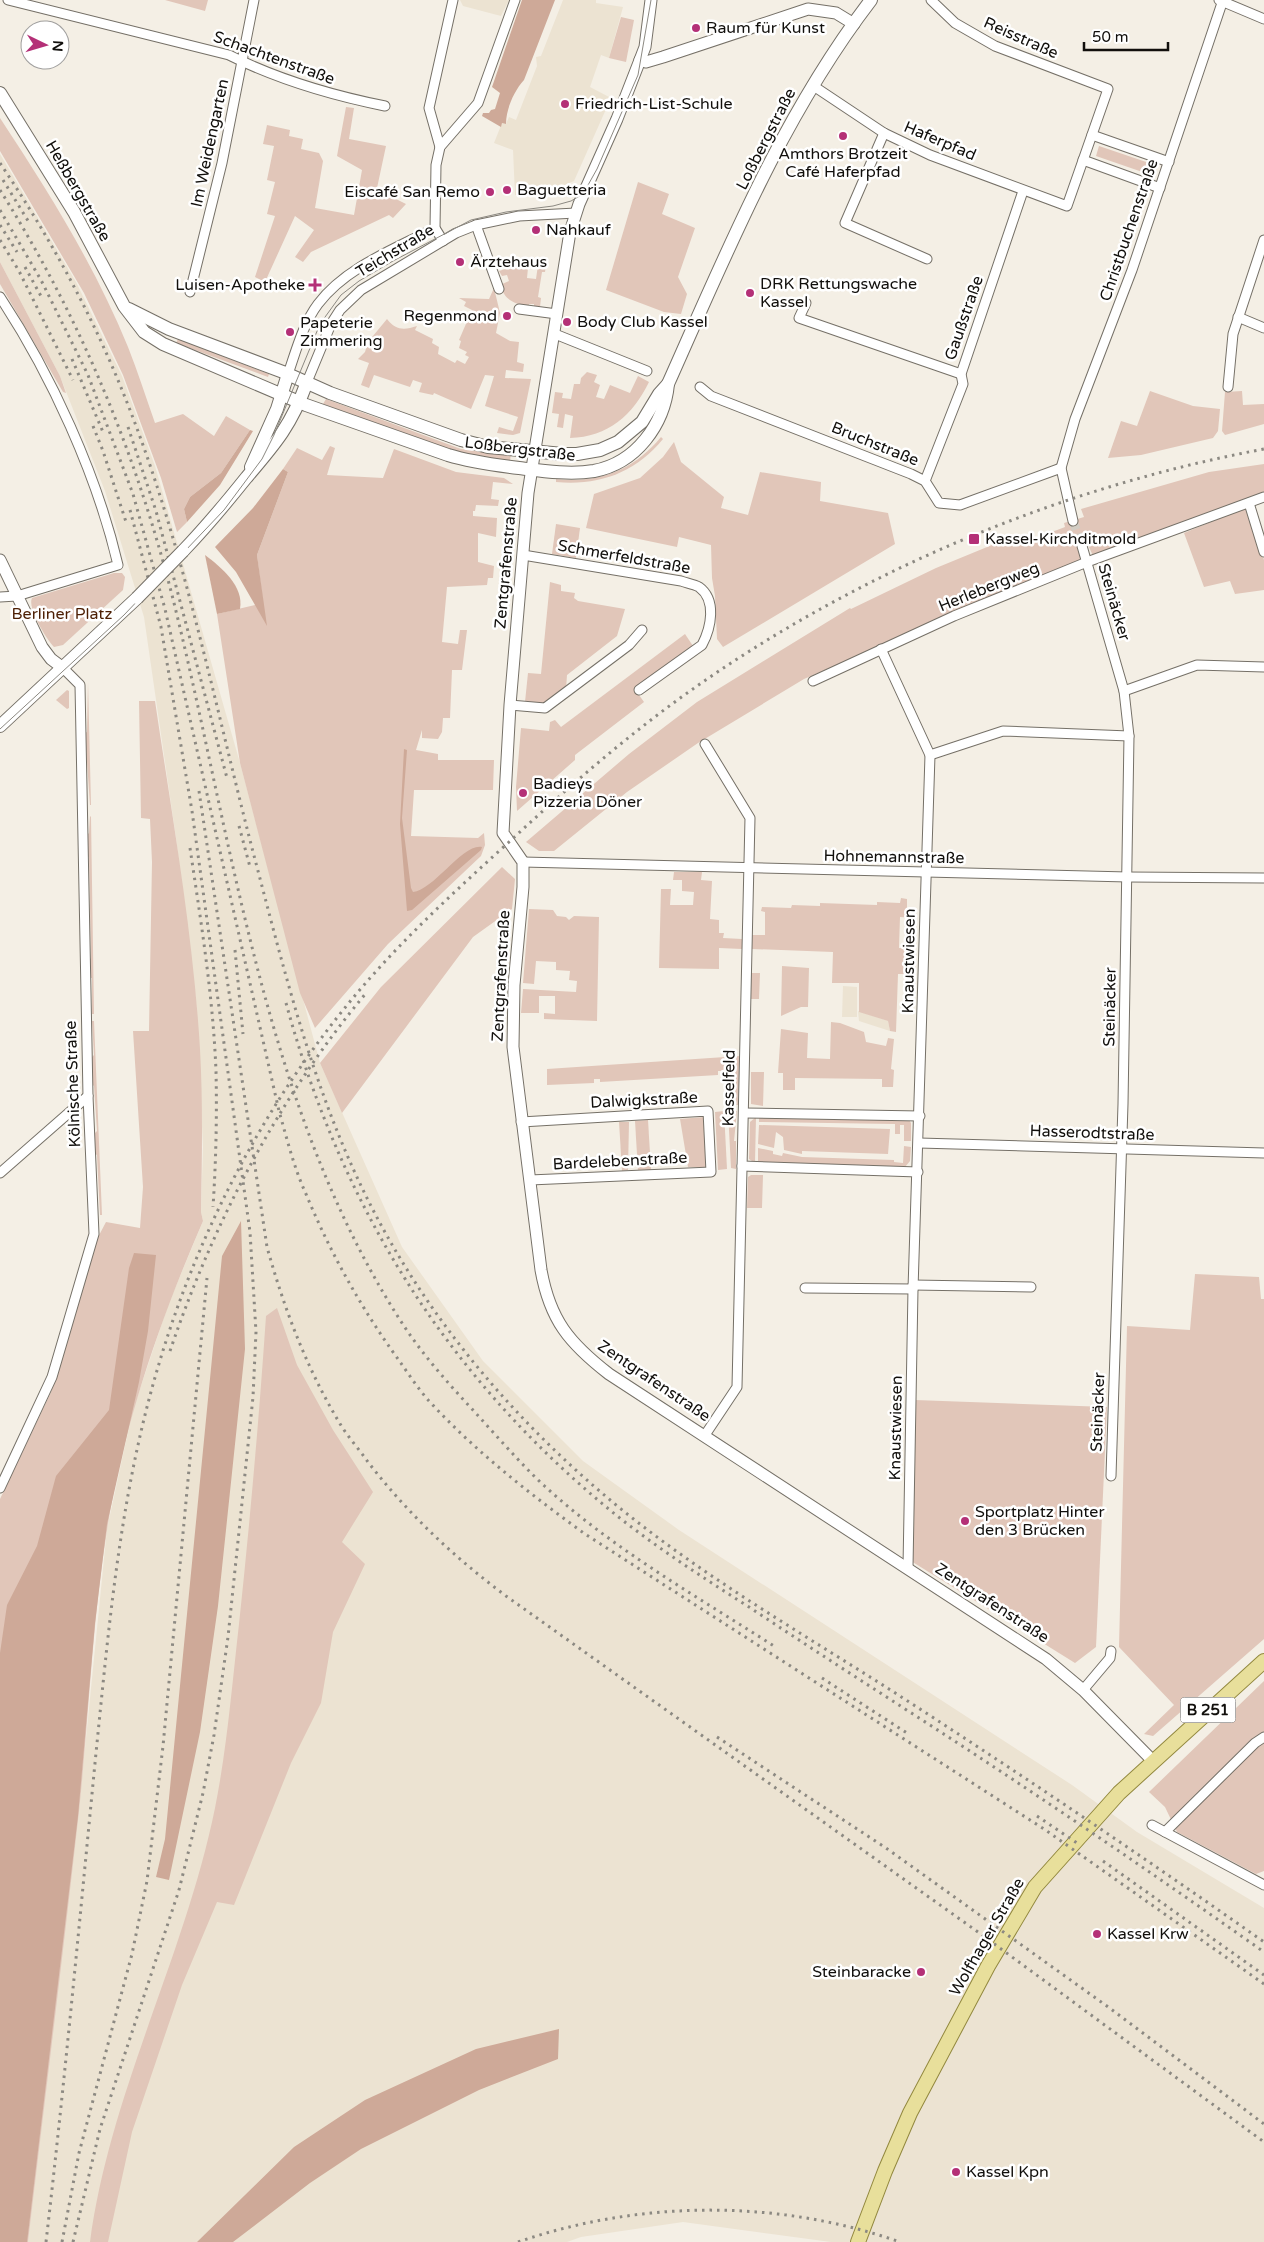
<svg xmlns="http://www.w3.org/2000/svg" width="1264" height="2242" viewBox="0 0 1264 2242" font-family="'Varela Round',sans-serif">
  <rect width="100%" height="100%" fill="#f4efe5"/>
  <!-- built -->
  <g fill="#ece3d2">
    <polygon points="460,0 509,0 501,16 463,6"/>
    <polygon points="563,0 596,0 596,3 623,7 609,58 601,55 590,87 611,98 574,181 542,195 515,195 513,150 494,143 502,123 506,124 509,117 516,120 537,66 536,57 541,56"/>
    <polygon points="0,154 76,282 122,376 155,466 240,763 320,1063 402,1247 483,1361 583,1461 679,1530 1072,1785 1137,1832 1264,1908 1264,2242 831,2242 683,2222 581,2237 567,2242 28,2242 79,1808 107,1529 132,1413 168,1305 203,1221 201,1212 203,1147 196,1001 176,838 144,617 105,491 60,376 0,262"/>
    <polygon points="843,986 857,987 857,1017 842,1017"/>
    <polygon points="858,1011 888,1021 890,1031 859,1021"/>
  </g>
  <!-- green -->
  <g fill="#e1c6b9">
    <polygon points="165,0 208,0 205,11"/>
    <polygon points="621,17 634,20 626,62 609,58"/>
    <polygon points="346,107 354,108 349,139 386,146 377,188 396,193 394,198 406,204 393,218 389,215 311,252 303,262 295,257 314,230 295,216 265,282 255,277 275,216 267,214 275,182 267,180 274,146 263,144 267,125 290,130 289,136 303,139 301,149 319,153 323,161 315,208 354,215 362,170 337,156"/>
    <path d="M0,118C48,191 95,266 128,347C138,372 146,398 155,423L183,414L214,436L226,416L250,430L221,473L190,497L184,509L187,522L177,532L161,478L123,375L84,293L0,151Z"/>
    <polygon points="1099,146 1158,166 1154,176 1096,156"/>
    <polygon points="638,182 669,194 662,214 695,228 678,277 687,294 681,314 664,312 606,290"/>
    <path d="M529,258L527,278L536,279L539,258H547L545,272H542L538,297L541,298L540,307L534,306V304H529V306C513,304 505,300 500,285L509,281L507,275L502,276L499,271L512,267L511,259Z"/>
    <polygon points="0,262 60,376 66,393 63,392 0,284"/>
    <path d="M494,288L500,313L496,333L510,341L519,342L517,362L524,364L523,372L506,370L505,378L531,379L520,433L513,435L497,433L499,427L513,431L518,417L485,406L494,376L485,375L471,409L434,393L433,395L419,392L422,383L413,380L410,387L374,375L369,388L361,385L369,363L358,359L365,352L368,342L387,319C396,331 405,330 417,326L415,330L433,339L432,343L439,347L438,354L455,363L457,360L465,364L469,357L465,355L467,352L459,348L461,341L459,340L472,310L464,306L466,302L459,298L489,299Z"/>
    <polygon points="178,339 269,374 268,377 176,343"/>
    <path d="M587,372L597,375L594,382L600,385L596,397L604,399L610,385L630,393L638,376L649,382C633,415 608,437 570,438L573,416L565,414L563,428L557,427L559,414L552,413L555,392L563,393L562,398L571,399L574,384H580L581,378Z"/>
    <polygon points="1150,391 1193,406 1220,409 1218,431 1213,438 1141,455 1108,458 1121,421 1137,426"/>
    <polygon points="1242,391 1243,405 1264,404 1264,424 1225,435 1222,431 1225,392"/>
    <polygon points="326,399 461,449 511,454 510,461 471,457 323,404"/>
    <path d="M661,437L663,439C635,473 599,486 556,482V479C598,484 634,470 661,437Z"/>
    <polygon points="674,442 681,462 724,497 721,508 748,515 760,472 821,482 820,501 888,513 895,544 723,647 717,639 715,596 712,578 711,545 679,537 677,547 586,528 594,494 640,478 663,457"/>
    <polygon points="330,446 335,448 327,475 383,478 394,449 456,472 504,478 513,484 493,482 491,499 499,500 498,506 476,505 475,511 473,511 473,516 497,518 496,537 478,533 478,562 494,566 493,578 488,578 487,585 447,587 442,642 458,644 460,630 467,630 462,670 452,670 450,718 443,718 442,732 438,739 422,738 422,730 416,750 438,754 438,760 494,760 493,790 414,790 411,836 478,838 484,833 485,845 481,856 388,944 315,1028 300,993 240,763 217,614 263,603 257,555 288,472 283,469 297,448 322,460"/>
    <polygon points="1264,464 1264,492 1093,556 1089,547 1086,545 1080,548 1080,561 804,679 698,743 627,792 554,851 539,851 526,842 629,754 697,702 850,608 851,609 936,568 1009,538 1013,547 1065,527 1064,523 1084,517 1081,509 1209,472"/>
    <polygon points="1247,507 1264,560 1264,590 1235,594 1230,581 1204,587 1184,533"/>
    <polygon points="556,524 580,528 576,558 552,554"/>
    <path d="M114,573H122L125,577L123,590L63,645L54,647C46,639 27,607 32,598Z"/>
    <polygon points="550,582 561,585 561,591 575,593 574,598 578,601 625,609 617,636 567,675 566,689 548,704 525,702 528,673 541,674"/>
    <polygon points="685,634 693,646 634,688 644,702 575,755 575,760 517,811 516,787 521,728 549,731 550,722 555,720 561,727"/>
    <polygon points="88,682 91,805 90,805 85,733 87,732"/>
    <polygon points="67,690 69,691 69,708 67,709 56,700"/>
    <path d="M139,701H155C172,816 193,932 200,1049C203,1103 202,1157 201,1212L203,1221C160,1320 124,1423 107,1530C92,1623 89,1717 79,1811C63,1955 45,2098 28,2242H0V1499L51,1392L96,1241L106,1222L140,1228L143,1187L133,1031H149L152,862L150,819L141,818Z"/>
    <polygon points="90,816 91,817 94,1014 92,1014 92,978 88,978 88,961 91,958 89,857 86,856 86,836 89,833"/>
    <polygon points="502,867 515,879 512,909 473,937 342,1113 320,1063 381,987"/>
    <polygon points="674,872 702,872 701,880 712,881 710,919 719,920 719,933 724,933 723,938 742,939 742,949 719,948 719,969 659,968 661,889 671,889 670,905 693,905 694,892 682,891 682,880 673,880"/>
    <polygon points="901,898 907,899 907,913 916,914 917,918 900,917 899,948 916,949 915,974 898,974 896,1032 890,1031 888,1021 859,1012 859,983 832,983 833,952 752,949 752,935 765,935 765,912 761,911 762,907 791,908 792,905 820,906 820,903 877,905 877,902 900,903"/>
    <polygon points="529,909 553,910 557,916 566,917 569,920 574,916 599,917 597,1021 544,1019 544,1013 555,1014 555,996 539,996 539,1013 521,1013 523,989 576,992 577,981 569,980 570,971 556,970 556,962 536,961 534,984 523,983"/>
    <polygon points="782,966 809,968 808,1007 801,1007 781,1016"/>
    <polygon points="751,973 760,973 759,999 750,999"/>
    <polygon points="92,1021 94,1021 102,1215 100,1215 97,1155 94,1153 93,1135 97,1131 94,1086 91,1083 91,1058 94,1055"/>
    <polygon points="831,1022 840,1023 864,1032 866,1042 886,1046 888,1038 894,1039 891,1069 894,1070 893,1087 882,1087 882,1079 795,1078 795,1090 783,1090 783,1073 778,1073 781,1029 808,1033 807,1058 830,1059"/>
    <polygon points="740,1056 738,1105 734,1105 732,1071 718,1071 718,1075 600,1082 600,1079 594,1079 594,1083 547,1085 547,1069"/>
    <polygon points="751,1072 764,1072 763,1106 751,1104"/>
    <polygon points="724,1111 727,1169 718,1170 715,1112"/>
    <polygon points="728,1111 737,1111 734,1141 736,1141 736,1169 731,1168"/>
    <polygon points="704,1117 707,1167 688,1167 680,1119"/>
    <polygon points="756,1117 755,1163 749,1159 750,1122"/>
    <polygon points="759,1117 909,1120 911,1123 911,1141 904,1141 904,1125 900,1125 900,1134 895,1134 895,1124 759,1122"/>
    <polygon points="648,1120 651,1170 638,1171 635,1121"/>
    <polygon points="619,1122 629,1122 628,1170 622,1171"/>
    <polygon points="759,1125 890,1129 888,1154 802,1151 802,1154 784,1150 783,1137 776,1132 774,1148 758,1144"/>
    <polygon points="904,1146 911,1147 910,1161 905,1167 758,1163 758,1148 773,1151 773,1154 782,1156 783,1153 802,1157 894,1160 894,1162 903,1163"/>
    <polygon points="751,1175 763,1175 762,1208 747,1208 748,1177"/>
    <polygon points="1195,1274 1259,1277 1261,1299 1264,1299 1264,1639 1153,1736 1144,1734 1174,1705 1119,1647 1127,1326 1190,1330"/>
    <path d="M277,1308L297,1365L333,1430L373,1492L342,1542L365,1564L333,1632L321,1703L291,1763L234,1905L217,1902L182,1985L132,2132L108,2242H90C110,2092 185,1956 215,1808C227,1748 232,1685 239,1624C250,1521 259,1419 266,1316Z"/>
    <polygon points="915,1400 1107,1407 1096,1647 1075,1663 911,1561"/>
    <polygon points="1264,1681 1264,1871 1256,1874 1177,1832 1165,1807 1149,1792"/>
  </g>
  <!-- forest -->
  <g fill="#cea998">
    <path d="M522,0H555L524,80C514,91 506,109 506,124L502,123L501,127L482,116L483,113H489L491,110L495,109L500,93L492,87Z"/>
    <polygon points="250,430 253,431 220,485 187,522 184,509 190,497 221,473"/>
    <polygon points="283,469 288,472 257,555 267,626 236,572 215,547 253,508"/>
    <path d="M205,555C222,568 244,586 240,609L217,614Z"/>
    <path d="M404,749L407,750L402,818L411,888L413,892C434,890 463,843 482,847L481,850L412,910L407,911L400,824Z"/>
    <polygon points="241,1221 245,1349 218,1606 200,1732 169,1880 156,1877 165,1839 222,1256"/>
    <polygon points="134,1253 156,1255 148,1331 139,1382 107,1524 95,1623 78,1816 27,2242 0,2242 0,1653 7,1605 37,1546 56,1476 109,1410 129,1268"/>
    <polygon points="559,2029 558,2059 479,2090 361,2149 310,2183 233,2242 197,2242 294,2147 365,2100 476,2049"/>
  </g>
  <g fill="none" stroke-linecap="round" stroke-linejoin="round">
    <!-- minor-tunnel -->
    <polyline stroke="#d2cdc4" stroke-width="9" stroke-dasharray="9 4.5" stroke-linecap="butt" points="1073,521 1082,546"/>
    <!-- minor casing -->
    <g stroke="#757067" stroke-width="11">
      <g id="minor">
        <path d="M8,0L229,55C279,80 330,95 385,106"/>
        <polyline points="1219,0 1264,19"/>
        <polyline points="812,85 884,133 930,155 1067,206 1108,89 995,46 955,23 931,0"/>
        <polyline points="884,133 845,223 927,259"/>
        <polyline points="1092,135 1169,162"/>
        <polyline points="440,147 429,108 453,0"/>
        <polyline points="1083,160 1160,188"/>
        <polyline points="476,225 499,289"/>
        <polyline points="443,241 435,228 436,165 440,147 478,103 515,0"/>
        <polyline points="190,292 222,163 254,0"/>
        <path d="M0,297C51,374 97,475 118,565L17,596L0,597"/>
        <polyline points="806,303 799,318 961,374"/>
        <polyline points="519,309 557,314"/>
        <polyline points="1238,317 1264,328"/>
        <polyline points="555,334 647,371"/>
        <path d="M288,374C296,351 303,324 318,304C346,267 395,249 435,228"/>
        <polyline points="307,382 331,324 340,310 361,290 456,233 476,225 519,216 576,213"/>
        <polyline points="700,387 711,396 911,474 925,481 939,503 960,505 1061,468"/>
        <polyline points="1228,387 1233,334 1264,240"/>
        <polyline points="925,481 963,384 961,374 1023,191"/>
        <polyline points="1249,503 1264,552"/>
        <polyline points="1073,521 1061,468 1075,419 1132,270 1223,0"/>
        <polyline points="1082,546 1124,691 1129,736 1123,1104 1111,1476"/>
        <path d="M523,555L681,581C686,583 694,584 699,587C717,600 711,628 702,645L639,690"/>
        <polyline points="881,649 930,755 913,1289 908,1567"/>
        <polyline points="813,681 954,616 1087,562 1264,497"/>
        <polyline points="1124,691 1197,665 1264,667"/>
        <polyline points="510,705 545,708 629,645 642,630"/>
        <polyline points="930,755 1003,731 1129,736"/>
        <polyline points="523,862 1128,877 1264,878"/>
        <polyline points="744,1113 920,1116"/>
        <polyline points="521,1122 708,1111 711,1172 530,1180"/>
        <polyline points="919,1143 1264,1153"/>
        <polyline points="742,1166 918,1172"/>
        <polyline points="0,1173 88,1096"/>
        <polyline points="913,1285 1031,1287"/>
        <polyline points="805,1288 913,1289"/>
        <polyline points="705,1435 737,1387 750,818 705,744"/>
        <polyline points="0,1488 52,1377 94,1234 88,1096 80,685 63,668"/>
        <polyline points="1083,1690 1110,1658 1111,1651"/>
        <polyline points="1152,1825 1264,1885"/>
        <polyline points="1165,1832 1255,1743 1264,1737"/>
      </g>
    </g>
    <!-- tertiary casing -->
    <g stroke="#757067" stroke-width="13">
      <g id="tertiary">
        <path d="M651,0L645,47L640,60L617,119L579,204L570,232L528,493L510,705L503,833L523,862V887L514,985L513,1047L541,1270C550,1320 569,1343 609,1374L1046,1659L1083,1690L1152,1760"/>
        <polyline points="640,60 646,62 663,57 808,9 836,13 854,24"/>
        <polyline points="0,560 42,647 51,659 63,668"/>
      </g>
    </g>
    <!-- secondary casing -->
    <g stroke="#757067" stroke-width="14">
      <g id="secondary">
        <path d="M0,93L74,212L124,306L144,332L163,344L306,405L448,455C471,462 494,465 519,468C543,471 570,475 594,471C636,463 664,425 668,384C727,252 782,116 871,0"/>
        <polyline points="129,309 169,329 283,372 330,393 461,440 488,447 563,454 577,454 600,450 618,442 642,422 659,394 668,384"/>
        <polyline points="251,467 277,409 288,374"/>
        <path d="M183,551C206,527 226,503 246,478C275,444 291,426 307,382"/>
        <polyline points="0,726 137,598"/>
      </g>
    </g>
    <!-- primary casing -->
    <g stroke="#92883e" stroke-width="16">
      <polyline id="primary" points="858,2242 885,2171 910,2113 988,1966 1035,1887 1119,1793 1264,1661"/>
    </g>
    <!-- minor -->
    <use href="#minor" stroke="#fff" stroke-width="9"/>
    <!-- tertiary -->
    <use href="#tertiary" stroke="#fff" stroke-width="11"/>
    <!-- secondary -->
    <use href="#secondary" stroke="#fff" stroke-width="12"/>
    <!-- primary -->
    <use href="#primary" stroke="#e8df9b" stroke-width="14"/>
    <!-- tram -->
    <polyline stroke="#8c8982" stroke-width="1" points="0,729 124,615 224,510 262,459 274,435 320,324 341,295 359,281 393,261 471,220 506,212 553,206 571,201 583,194 597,169 638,75 651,0"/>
    <!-- rail -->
    <g stroke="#8c8982" stroke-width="3" stroke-dasharray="2.5 5" stroke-linecap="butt">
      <path d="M0,163C47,233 88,307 120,385C181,533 212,693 252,848C281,958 308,1071 356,1175C417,1308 513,1422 626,1513C712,1582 810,1638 903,1698C1025,1777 1145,1858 1264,1942"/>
      <polyline points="3,180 30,224"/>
      <path d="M0,190C80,317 136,453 173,599C233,840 264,1110 402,1323C422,1354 447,1382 472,1409C493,1432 514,1456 536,1478C606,1545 693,1594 774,1646"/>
      <path d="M0,210L41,280L88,375L133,494L165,609L279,1111C287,1139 294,1168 306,1194C330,1252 361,1308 398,1359C408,1373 418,1389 430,1402C476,1452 530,1494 585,1534L1044,1829L1264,1984"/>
      <polyline points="0,225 17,252"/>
      <polyline points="0,240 19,271 73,380"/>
      <polyline points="25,267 42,298"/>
      <polyline points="72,359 103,432"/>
      <polyline points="93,426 103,451 127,525"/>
      <polyline points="128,427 156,511 227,778"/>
      <path d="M199,791L267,1247C284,1308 306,1367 339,1422C347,1436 359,1449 368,1462C408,1514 454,1557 506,1596L978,1932L1264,2142"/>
      <polyline points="239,826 250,867"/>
      <path d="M190,848C201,922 213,996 216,1071C217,1116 216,1161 213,1207"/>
      <polyline points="235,950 243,1034"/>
      <path d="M286,1003C343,1212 451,1383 621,1519C662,1551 705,1579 749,1607C800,1641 851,1674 902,1707C1025,1786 1145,1868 1264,1952"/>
      <path d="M170,1351C214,1221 279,1097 367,992"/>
      <polyline points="822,1678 910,1735"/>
      <polyline points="717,1737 886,1848 1111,2009 1264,2124"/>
      <polyline points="1037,1816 1080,1845"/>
      <polyline points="1103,1861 1264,1975"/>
      <path d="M46,2242C65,2079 80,1916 96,1753C109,1625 120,1498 156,1374C194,1241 260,1111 348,1004C396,945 453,893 509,842C564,791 622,740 683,696C854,573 1057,488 1264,449"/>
      <polyline points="62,2242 79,2153 132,1954 147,1881 163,1746 207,1278"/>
      <polyline points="73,2242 100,2129 179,1890 203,1793 214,1735 228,1637 253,1397 256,1332 250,1232 192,811 161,627 130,510"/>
      <path d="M518,2242C640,2200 778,2199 900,2242"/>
    </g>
    <!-- secondary-bridge casing -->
    <g stroke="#757067" stroke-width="14" stroke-linecap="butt">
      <polyline id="secondary-bridge" points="137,598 183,551"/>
    </g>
    <!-- secondary-bridge -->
    <use href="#secondary-bridge" stroke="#fff" stroke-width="12"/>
  </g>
  <!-- markers -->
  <g fill="#b43077" stroke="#fff" stroke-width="2">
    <circle cx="696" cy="28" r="5"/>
    <circle cx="565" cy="104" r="5"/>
    <circle cx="843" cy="136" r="5"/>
    <circle cx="507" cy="190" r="5"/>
    <circle cx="490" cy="192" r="5"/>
    <circle cx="536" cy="230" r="5"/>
    <circle cx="460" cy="262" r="5"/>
    <path d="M312.5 277.5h5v5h5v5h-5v5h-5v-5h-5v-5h5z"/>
    <circle cx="750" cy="293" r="5"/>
    <circle cx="507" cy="316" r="5"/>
    <circle cx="567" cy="322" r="5"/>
    <circle cx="290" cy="332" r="5"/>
    <rect x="968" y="533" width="12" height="12" rx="2.5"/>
    <circle cx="523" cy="793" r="5"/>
    <circle cx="965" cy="1521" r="5"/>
    <circle cx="1097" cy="1934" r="5"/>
    <circle cx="921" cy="1972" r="5"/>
    <circle cx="956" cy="2172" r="5"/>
  </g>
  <g text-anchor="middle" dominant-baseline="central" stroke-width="5" stroke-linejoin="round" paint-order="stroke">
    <!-- shield labels -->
    <rect fill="#fff" stroke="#585755" stroke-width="1" x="1180.5" y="1697.5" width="55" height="25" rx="4"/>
    <g font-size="15" font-weight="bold" fill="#110f0c">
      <text x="1208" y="1710">B 251</text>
    </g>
    <!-- poi labels -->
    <g font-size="16" fill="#110f0c" stroke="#fff" text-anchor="start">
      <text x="706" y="28">Raum für Kunst</text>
      <text x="575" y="104">Friedrich-List-Schule</text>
      <text x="843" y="154" text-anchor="middle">Amthors Brotzeit<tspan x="843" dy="18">Café Haferpfad</tspan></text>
      <text x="517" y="190">Baguetteria</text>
      <text x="480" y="192" text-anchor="end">Eiscafé San Remo</text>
      <text x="546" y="230">Nahkauf</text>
      <text x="470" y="262">Ärztehaus</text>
      <text x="760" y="284">DRK Rettungswache<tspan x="760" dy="18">Kassel</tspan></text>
      <text x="305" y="285" text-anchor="end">Luisen-Apotheke</text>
      <text x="497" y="316" text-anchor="end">Regenmond</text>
      <text x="577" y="322">Body Club Kassel</text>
      <text x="300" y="323">Papeterie<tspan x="300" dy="18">Zimmering</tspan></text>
      <text x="985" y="539">Kassel-Kirchditmold</text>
      <text x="533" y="784">Badieys<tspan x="533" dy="18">Pizzeria Döner</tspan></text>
      <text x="975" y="1512">Sportplatz Hinter<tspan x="975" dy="18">den 3 Brücken</tspan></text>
      <text x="1107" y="1934">Kassel Krw</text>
      <text x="911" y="1972" text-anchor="end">Steinbaracke</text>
      <text x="966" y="2172">Kassel Kpn</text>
    </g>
    <!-- street labels -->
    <g font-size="16" fill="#110f0c" stroke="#fff">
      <text transform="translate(1021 38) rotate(24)">Reisstraße</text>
      <text transform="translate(274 58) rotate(20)">Schachtenstraße</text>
      <text transform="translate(766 139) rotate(-63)">Loßbergstraße</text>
      <text transform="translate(940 141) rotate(23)">Haferpfad</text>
      <text transform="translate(210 143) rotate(-78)">Im Weidengarten</text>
      <text transform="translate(78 191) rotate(60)">Heßbergstraße</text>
      <text transform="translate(1129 230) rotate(-71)">Christbuchenstraße</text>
      <text transform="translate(395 251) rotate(-31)">Teichstraße</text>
      <text transform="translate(964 318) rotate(-71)">Gaußstraße</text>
      <text transform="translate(875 444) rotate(22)">Bruchstraße</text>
      <text transform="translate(520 449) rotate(7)">Loßbergstraße</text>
      <text transform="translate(624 557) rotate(10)">Schmerfeldstraße</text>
      <text transform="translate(506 563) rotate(-85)">Zentgrafenstraße</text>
      <text transform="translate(989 587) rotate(-22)">Herlebergweg</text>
      <text transform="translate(1114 602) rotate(74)">Steinäcker</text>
      <text transform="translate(894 857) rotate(1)">Hohnemannstraße</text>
      <text transform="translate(909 961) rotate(-89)">Knaustwiesen</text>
      <text transform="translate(501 976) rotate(-87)">Zentgrafenstraße</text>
      <text transform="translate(1110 1007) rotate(-89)">Steinäcker</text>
      <text transform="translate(73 1084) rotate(-92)">Kölnische Straße</text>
      <text transform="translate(729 1088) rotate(-89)">Kasselfeld</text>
      <text transform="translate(644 1100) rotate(-3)">Dalwigkstraße</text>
      <text transform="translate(1092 1133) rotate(2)">Hasserodtstraße</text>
      <text transform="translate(620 1161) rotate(-3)">Bardelebenstraße</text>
      <text transform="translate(654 1381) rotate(34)">Zentgrafenstraße</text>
      <text transform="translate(1098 1412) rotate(-88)">Steinäcker</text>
      <text transform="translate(896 1428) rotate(-89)">Knaustwiesen</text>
      <text transform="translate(992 1603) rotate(33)">Zentgrafenstraße</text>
      <text transform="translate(987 1937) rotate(-60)">Wolfhager Straße</text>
    </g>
    <!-- park labels -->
    <g font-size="16" fill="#4c1e03" stroke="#fff">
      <text x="62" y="614">Berliner Platz</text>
    </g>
  </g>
  <!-- north arrow -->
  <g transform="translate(45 45) rotate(95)"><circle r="24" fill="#ffffff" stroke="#a09f9e"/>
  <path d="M0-4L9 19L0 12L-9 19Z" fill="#b43077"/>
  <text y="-8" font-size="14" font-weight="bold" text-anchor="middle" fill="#110f0c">N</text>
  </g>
  <!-- scale -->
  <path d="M1084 42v8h84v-8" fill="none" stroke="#110f0c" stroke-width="2.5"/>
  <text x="1092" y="42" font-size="15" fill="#110f0c" stroke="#ffffff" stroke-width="4" paint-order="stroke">50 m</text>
</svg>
